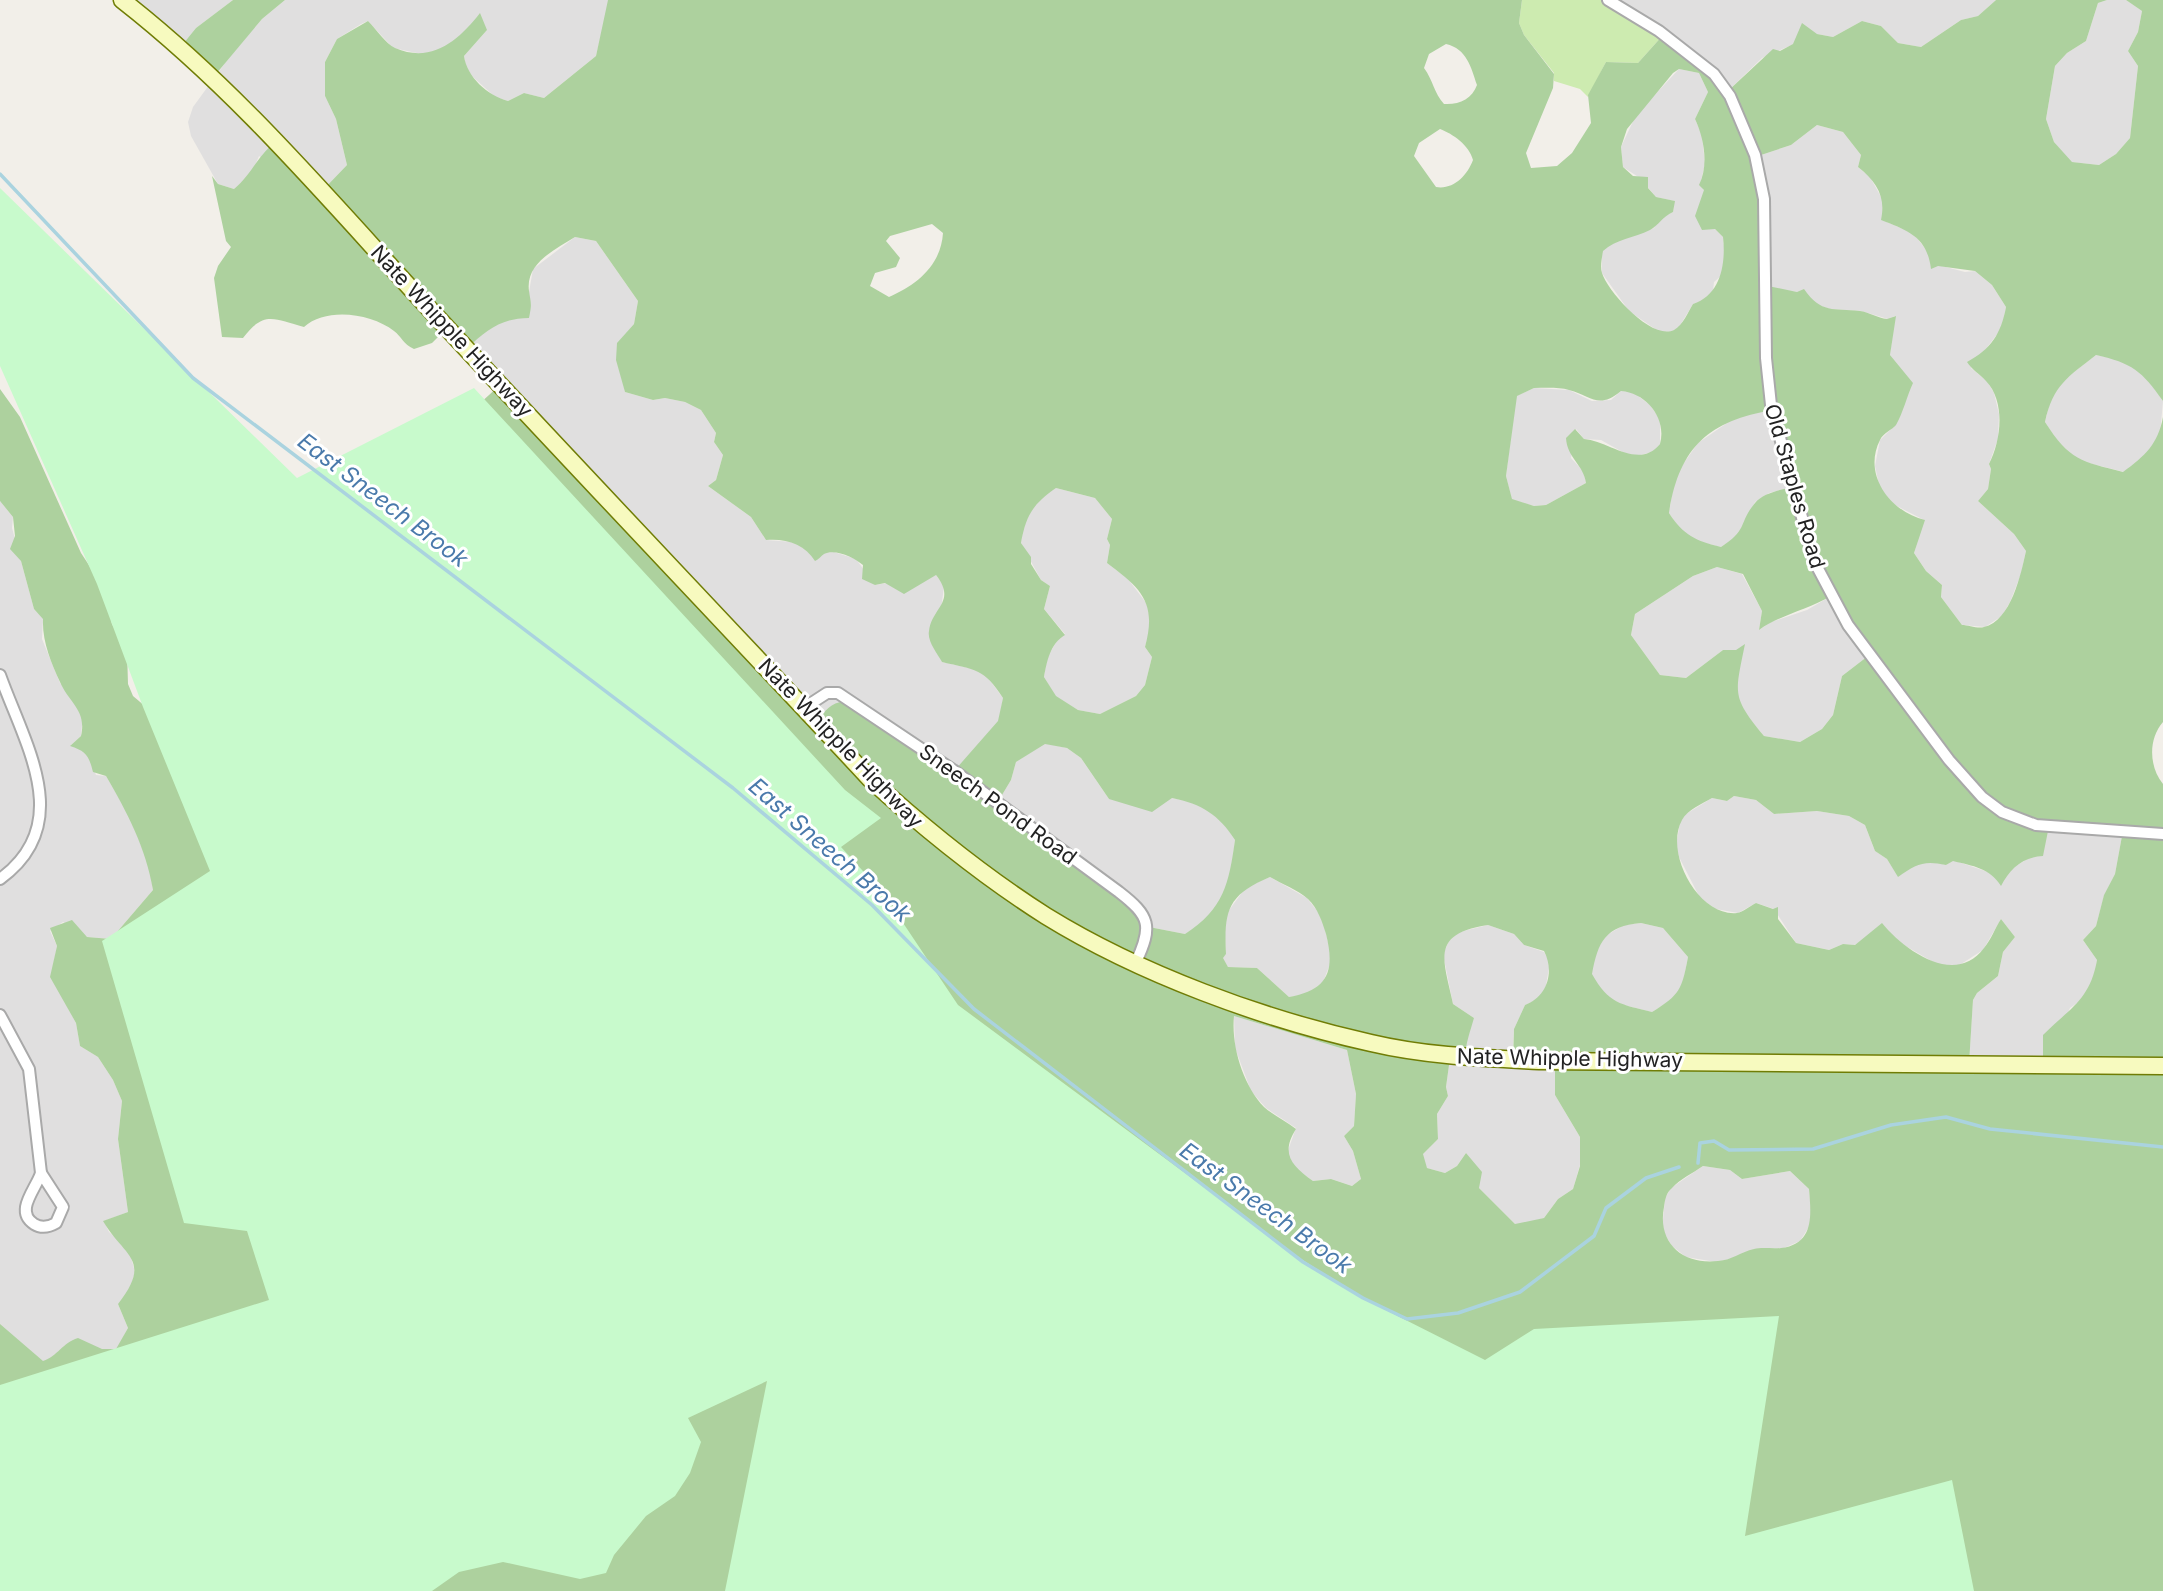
<svg xmlns="http://www.w3.org/2000/svg" width="2163" height="1591" viewBox="0 0 2163 1591" font-family="Inter,sans-serif">
  <rect width="100%" height="100%" fill="#f2efe9"/>
  <!-- residential -->
  <g fill="#e0dfdf">
    <polygon points="122,0 233,0 196,28 179,49"/>
    <polygon points="285,0 608,0 609,2 596,56 544,98 524,93 508,101 495,97 473,77 466,67 464,56 487,30 426,55 393,48 368,21 361,24 337,39 325,62 325,96 336,119 347,165 321,192 259,156 251,175 234,189 218,184 191,136 188,122 193,107 228,59 262,19"/>
    <polygon points="1615,0 1996,0 1978,16 1961,20 1921,47 1898,43 1881,26 1862,21 1833,37 1817,34 1762,58 1729,90"/>
    <polygon points="2107,0 2126,0 2142,11 2138,32 2128,51 2138,66 2130,138 2116,154 2099,165 2071,162 2054,142 2046,119 2055,66 2067,53 2086,41 2098,3"/>
    <polygon points="1679,69 1699,73 1708,92 1695,119 1702,135 1705,164 1700,185 1704,190 1715,229 1723,237 1725,256 1722,275 1714,282 1713,291 1703,301 1693,304 1679,327 1671,332 1658,331 1629,311 1602,273 1602,251 1612,242 1654,228 1660,218 1673,212 1674,201 1656,197 1640,178 1623,167 1621,147 1636,115"/>
    <polygon points="1817,125 1843,132 1861,155 1858,167 1870,177 1885,204 1882,220 1913,233 1938,265 1965,272 1975,271 1992,285 2006,307 2002,328 1971,368 1987,381 1994,393 1999,414 1998,439 1989,464 1991,469 1988,489 1978,501 2014,534 2026,551 2021,574 2010,602 2002,616 1985,627 1962,625 1941,597 1942,585 1926,571 1914,553 1924,520 1891,503 1879,485 1875,466 1880,440 1895,425 1902,374 1890,355 1895,316 1888,319 1861,311 1830,309 1814,304 1797,292 1770,288 1758,156 1791,145"/>
    <polygon points="575,237 596,241 638,301 634,324 617,344 625,392 653,400 665,398 685,402 701,410 716,433 714,442 723,455 716,480 708,486 751,517 766,540 794,542 811,553 834,552 856,559 875,585 936,575 944,586 941,610 929,631 942,662 983,671 1003,698 999,721 956,770 818,719 468,348 487,329 512,318 529,292 533,269"/>
    <polygon points="2096,355 2121,360 2144,374 2163,401 2160,434 2146,455 2124,472 2076,460 2057,440 2045,422 2050,401 2062,381"/>
    <polygon points="1534,388 1569,390 1592,401 1611,400 1621,391 1633,392 1650,405 1660,419 1660,444 1655,451 1637,456 1626,454 1601,440 1584,439 1576,429 1571,458 1585,473 1586,483 1546,505 1534,506 1512,500 1506,476 1516,396"/>
    <polygon points="1772,410 1792,487 1769,493 1755,502 1739,536 1721,547 1695,541 1680,530 1669,513 1674,481 1681,467 1698,443 1737,416"/>
    <polygon points="1056,488 1095,498 1112,519 1107,539 1110,545 1107,563 1128,579 1150,608 1151,626 1145,647 1152,657 1145,685 1136,696 1100,714 1078,710 1056,697 1044,677 1047,658 1058,639 1065,634 1044,609 1050,586 1041,580 1021,543 1024,523 1037,500"/>
    <polygon points="0,501 13,517 12,528 34,609 43,618 42,639 60,683 83,715 81,736 71,745 83,750 89,756 96,775 106,776 129,815 149,865 153,890 111,939 87,937 63,922 50,931 57,946 51,977 76,1023 80,1046 98,1057 113,1080 122,1101 118,1139 128,1212 104,1221 109,1232 129,1250 135,1272 131,1288 118,1304 128,1328 117,1349 72,1373 0,1357"/>
    <polygon points="1717,567 1742,574 1762,611 1759,630 1771,622 1807,610 1831,596 1868,656 1842,676 1833,715 1822,729 1800,742 1764,736 1741,709 1737,701 1736,650 1723,650 1686,678 1660,675 1631,635 1635,614 1693,576"/>
    <polygon points="1045,743 1067,748 1081,758 1109,799 1172,798 1198,803 1223,822 1235,840 1231,872 1223,897 1204,922 1185,934 1149,927 999,800 1011,780 1016,762"/>
    <polygon points="1734,796 1756,800 1774,814 1817,811 1849,816 1865,825 1875,851 1887,859 1898,876 1917,863 1927,860 1946,865 1953,860 1994,874 2009,870 2031,857 2048,825 2122,836 2115,874 2104,896 2096,926 2083,940 2097,960 2093,985 2080,1001 2070,1008 2044,1064 1969,1064 1973,1000 1977,993 1998,976 2003,952 2015,937 2001,919 1983,950 1958,966 1940,966 1897,941 1872,933 1855,945 1843,944 1829,950 1796,943 1774,909 1756,903 1738,913 1716,909 1700,898 1679,857 1676,846 1680,822 1686,814 1712,798 1727,801"/>
    <polygon points="1270,877 1307,898 1322,917 1332,959 1323,982 1307,994 1289,997 1257,968 1228,967 1222,958 1226,954 1224,917 1246,887"/>
    <polygon points="1641,923 1663,928 1688,957 1683,983 1676,997 1652,1012 1615,1003 1603,994 1591,974 1597,948 1607,935 1624,925"/>
    <polygon points="1488,925 1514,934 1524,945 1544,952 1550,962 1545,991 1535,1001 1525,1005 1514,1029 1512,1061 1555,1067 1555,1095 1580,1137 1580,1165 1573,1189 1558,1199 1544,1218 1522,1224 1515,1224 1479,1188 1466,1153 1457,1166 1445,1173 1427,1168 1423,1162 1423,1154 1438,1139 1437,1114 1448,1096 1446,1087 1450,1058 1465,1057 1467,1030 1474,1018 1453,1004 1443,954 1449,941 1459,932"/>
    <polygon points="1234,1016 1347,1050 1356,1094 1354,1126 1344,1136 1353,1151 1361,1179 1352,1186 1331,1179 1313,1181 1291,1165 1287,1153 1296,1128 1266,1108 1251,1091 1235,1048"/>
    <polygon points="1703,1166 1730,1170 1742,1179 1790,1171 1809,1189 1812,1222 1800,1241 1784,1248 1755,1249 1738,1257 1716,1262 1686,1257 1672,1246 1662,1230 1665,1198 1671,1188"/>
  </g>
  <!-- grass -->
  <polygon fill="#cdebb0" points="1522,0 1615,0 1664,34 1638,63 1606,62 1588,97 1580,89 1554,81 1554,73 1524,35 1519,23"/>
  <!-- forest -->
  <g fill="#add19e" fill-rule="evenodd">
    <polygon points="233,0 285,0 262,19 211,80 179,49 196,28"/>
    <path d="M608,0H1522L1519,23L1524,35L1554,74L1553,88L1526,153L1531,168L1557,166L1572,153L1591,123L1588,95L1606,62L1638,63L1664,34L1729,90L1773,49L1780,51L1793,44L1802,23L1817,34L1833,37L1862,21L1881,26L1898,43L1921,47L1961,20L1978,16L1996,0H2107L2098,3L2086,41L2067,53L2055,66L2046,119L2054,142L2072,162L2099,165L2116,154L2130,138L2138,66L2128,51L2138,32L2142,11L2126,0H2163V401C2142,371 2132,363 2096,355C2068,377 2053,385 2045,422C2070,461 2081,461 2123,472C2145,456 2158,444 2163,417V722C2148,739 2149,767 2163,784V1591H0V1324L43,1361C58,1356 62,1343 78,1338L102,1349H116L128,1328L118,1304C153,1259 124,1257 103,1221L128,1212L118,1139L122,1101L113,1080L98,1057L80,1046L76,1023L50,977L57,946L50,928L72,920L87,937L111,939L153,890C146,848 127,812 106,776L93,772C89,756 86,751 70,746L81,736C87,710 69,703 60,682C51,662 42,641 43,619L34,609L21,561L10,549L15,536L13,517L0,501V389L20,417L81,553L104,588L112,624L127,651L128,684L133,696L146,707L500,385L818,719C829,706 835,700 853,701L955,770L998,721L1003,698C984,668 975,670 942,662C937,653 927,641 929,631C932,607 957,602 936,575L904,594L885,583L875,585L862,579L863,565C855,558 835,548 824,554C821,556 818,560 815,561C805,544 785,538 766,540L751,517L708,486L716,480L723,455L714,442L716,433L701,410L685,402L665,398L653,400L625,392L616,360L617,343L634,324L638,301L596,241L575,237C556,249 525,263 529,291C531,304 532,304 529,318C502,318 486,330 468,348L447,328L432,343L414,349C403,344 402,337 394,331C371,313 326,307 304,327C274,319 264,310 243,338L222,337L214,278L218,266L231,247L226,241L212,176L218,184L234,189C251,175 257,157 274,143L321,192L347,165L336,119L325,96V62L337,39L368,21C376,29 386,44 395,48C432,64 459,40 480,13L487,30L464,56C467,77 487,95 508,101L524,93L544,98L596,56ZM1446,44C1467,49 1471,67 1477,85C1472,99 1459,105 1444,104C1434,93 1433,80 1424,68L1429,54ZM1679,69L1699,73L1708,92L1695,119C1704,138 1709,165 1699,185L1704,190L1695,216L1702,230L1715,229L1723,237C1726,263 1721,295 1693,304C1688,312 1683,325 1674,330C1652,341 1608,292 1602,273C1600,267 1602,257 1603,251C1616,239 1634,238 1650,230C1659,225 1662,217 1673,212L1675,201L1656,197L1648,188V177L1633,176L1623,167L1621,147L1627,129L1673,73ZM1817,125L1843,132L1861,155L1858,167C1877,182 1886,197 1881,220C1909,231 1927,237 1931,269L1938,266L1975,271L1992,285L2006,307C2001,334 1991,349 1967,362C1972,370 1980,374 1986,381C2006,402 2001,441 1989,464L1991,469L1988,489L1978,501L2014,534L2026,551C2021,574 2011,621 1984,627C1978,629 1968,625 1962,625L1941,597L1942,585L1926,571L1914,553L1925,520C1891,512 1862,475 1880,440C1883,433 1892,430 1896,425C1903,413 1907,396 1913,383L1890,355L1896,316L1887,319C1878,318 1868,312 1860,311C1834,308 1821,314 1804,289L1797,292L1768,286L1758,156L1791,145ZM1440,129C1453,134 1469,145 1473,160C1467,176 1453,190 1436,187L1414,156L1419,143ZM932,224L943,233C941,265 917,285 889,297L870,286L875,273L896,267L900,258L886,241L890,236ZM1534,388C1545,388 1559,387 1569,390C1592,396 1598,410 1621,391C1647,393 1667,419 1660,444C1639,470 1609,441 1584,439L1575,429L1566,438C1567,458 1584,465 1586,483L1546,505L1534,506L1512,499L1506,476L1517,396ZM1773,410L1792,487C1780,490 1763,493 1755,503C1738,523 1749,529 1721,547C1696,541 1683,535 1669,513C1679,448 1708,421 1773,410ZM1056,488L1095,498L1112,519L1107,539L1110,545L1107,563C1142,589 1157,603 1145,647L1152,657L1145,685L1136,696L1100,714L1078,710L1056,696L1044,677C1047,661 1050,644 1065,635L1044,609L1050,586L1041,580L1031,564V557L1021,543C1026,515 1033,504 1056,488ZM1717,567L1743,574L1762,611L1759,630C1780,615 1807,610 1831,596L1868,656L1842,676L1833,715L1822,729L1800,742L1764,736C1731,696 1735,694 1745,644L1736,650H1723L1686,678L1660,675L1631,635L1635,614L1693,576ZM1045,744L1067,748L1081,758L1109,799L1152,812L1172,798C1202,804 1219,815 1235,840C1229,883 1224,909 1185,934L1149,927L1136,902L999,800L1011,780L1016,762ZM1734,796L1756,800L1774,814L1817,811L1849,816L1865,825L1875,851L1887,859L1898,877C1916,864 1924,860 1946,865L1953,861C1973,866 1990,868 2001,886C2010,869 2022,857 2043,856L2049,826L2122,836L2115,874L2104,895L2096,926L2083,940L2097,960C2090,1000 2070,1008 2043,1035V1064H1969L1973,1000L1977,993L1998,976L2003,952L2015,937L2001,919C1995,928 1991,940 1984,948C1955,987 1904,950 1882,923L1855,945L1843,944L1829,950L1796,943L1778,919V907L1773,909L1756,903C1750,906 1743,912 1737,913C1698,917 1664,852 1682,820C1687,810 1702,804 1712,798L1727,801ZM1270,877C1282,884 1298,890 1308,899C1318,909 1322,921 1326,934C1335,970 1329,990 1289,997L1257,968L1228,967L1223,958L1226,954C1224,911 1227,895 1270,877ZM1641,923L1663,928L1688,957C1682,989 1680,995 1652,1012C1620,1004 1609,1004 1592,974C1598,942 1605,926 1641,923ZM1488,925L1514,934L1524,945L1544,951C1555,972 1547,997 1525,1005L1514,1029L1513,1059L1555,1067V1095L1580,1137V1166L1573,1189L1558,1199L1544,1218L1515,1224L1479,1188L1482,1172L1466,1153L1457,1166L1445,1173L1427,1168L1423,1154L1438,1139L1437,1114L1448,1096L1446,1087L1450,1058L1465,1057C1466,1042 1470,1032 1474,1018L1453,1004C1444,960 1429,934 1488,925ZM1234,1016L1347,1050L1356,1094L1354,1126L1344,1136L1353,1151L1361,1179L1352,1186L1331,1179L1313,1181C1292,1166 1280,1154 1296,1129C1286,1121 1273,1115 1264,1107C1243,1085 1231,1046 1234,1016ZM1703,1166L1730,1170L1742,1179L1790,1171L1809,1189C1811,1214 1815,1244 1781,1248C1772,1249 1762,1247 1754,1249C1741,1252 1732,1260 1718,1261C1683,1265 1657,1243 1664,1207C1665,1200 1666,1193 1672,1188C1680,1179 1693,1173 1703,1166Z"/>
  </g>
  <!-- park -->
  <polygon fill="#c8facc" points="0,188 297,478 474,388 845,790 881,818 841,847 883,893 958,1005 1301,1259 1366,1300 1485,1360 1534,1329 1779,1316 1745,1536 1952,1480 1974,1591 725,1591 767,1381 688,1418 701,1442 690,1473 675,1496 646,1516 614,1555 606,1573 580,1579 503,1562 459,1572 432,1591 0,1591 0,1385 269,1300 247,1231 184,1223 102,941 210,871 143,707 97,584 0,366"/>
  <g fill="none" stroke-linecap="round" stroke-linejoin="round">
    <!-- stream -->
    <g stroke="#aad3df" stroke-width="3.5">
      <polyline points="0,174 193,378 733,788 872,905 974,1009 1303,1262 1363,1298 1407,1319 1458,1313 1520,1292 1594,1236 1606,1208 1646,1178 1679,1167"/>
      <polyline points="1698,1163 1700,1143 1714,1141 1729,1150 1813,1149 1891,1125 1946,1117 1990,1129 2163,1147"/>
    </g>
    <!-- street casing -->
    <g stroke="#a9a9a9" stroke-width="14">
      <g id="street">
        <polyline points="1608,0 1659,31 1714,74 1730,96 1755,155 1764,199 1766,358 1771,405 1814,561 1848,625 1949,760 1982,797 2002,812 2036,825 2163,834"/>
        <path d="M0,675C25,745 76,824 0,879"/>
        <path d="M804,708L827,693H838L953,770L1119,892C1150,916 1153,926 1136,962"/>
        <polyline points="0,1015 29,1069 41,1173"/>
        <path d="M41,1173L63,1207L56,1223C49,1227 42,1229 34,1224C14,1211 36,1189 41,1173Z"/>
      </g>
    </g>
    <!-- secondary casing -->
    <g stroke="#707d05" stroke-width="19">
      <path id="secondary" d="M122,0C240,92 335,207 436,316C579,471 726,624 870,779C925,829 983,876 1046,916C1140,974 1263,1019 1371,1043C1426,1056 1483,1058 1539,1061L2163,1066"/>
    </g>
    <!-- street -->
    <use href="#street" stroke="#fff" stroke-width="10"/>
    <!-- secondary -->
    <use href="#secondary" stroke="#f7fabf" stroke-width="16"/>
  </g>
  <g text-anchor="middle" dominant-baseline="central" stroke-width="6" stroke-linejoin="round" paint-order="stroke">
    <!-- street labels -->
    <g font-size="21" fill="#222" stroke="#fff">
      <text transform="translate(452 331) rotate(47)">Nate Whipple Highway</text>
      <text transform="translate(1795 486) rotate(74)">Old Staples Road</text>
      <text transform="translate(841 743) rotate(46)">Nate Whipple Highway</text>
      <text transform="translate(998 804) rotate(36)">Sneech Pond Road</text>
      <text transform="translate(1570 1058) rotate(1)">Nate Whipple Highway</text>
    </g>
    <!-- water labels -->
    <g font-size="23" font-style="italic" fill="#4a7aab" stroke="#fff">
      <text transform="translate(383 500) rotate(37)">East Sneech Brook</text>
      <text transform="translate(830 850) rotate(41)">East Sneech Brook</text>
      <text transform="translate(1266 1208) rotate(36)">East Sneech Brook</text>
    </g>
  </g>
</svg>
